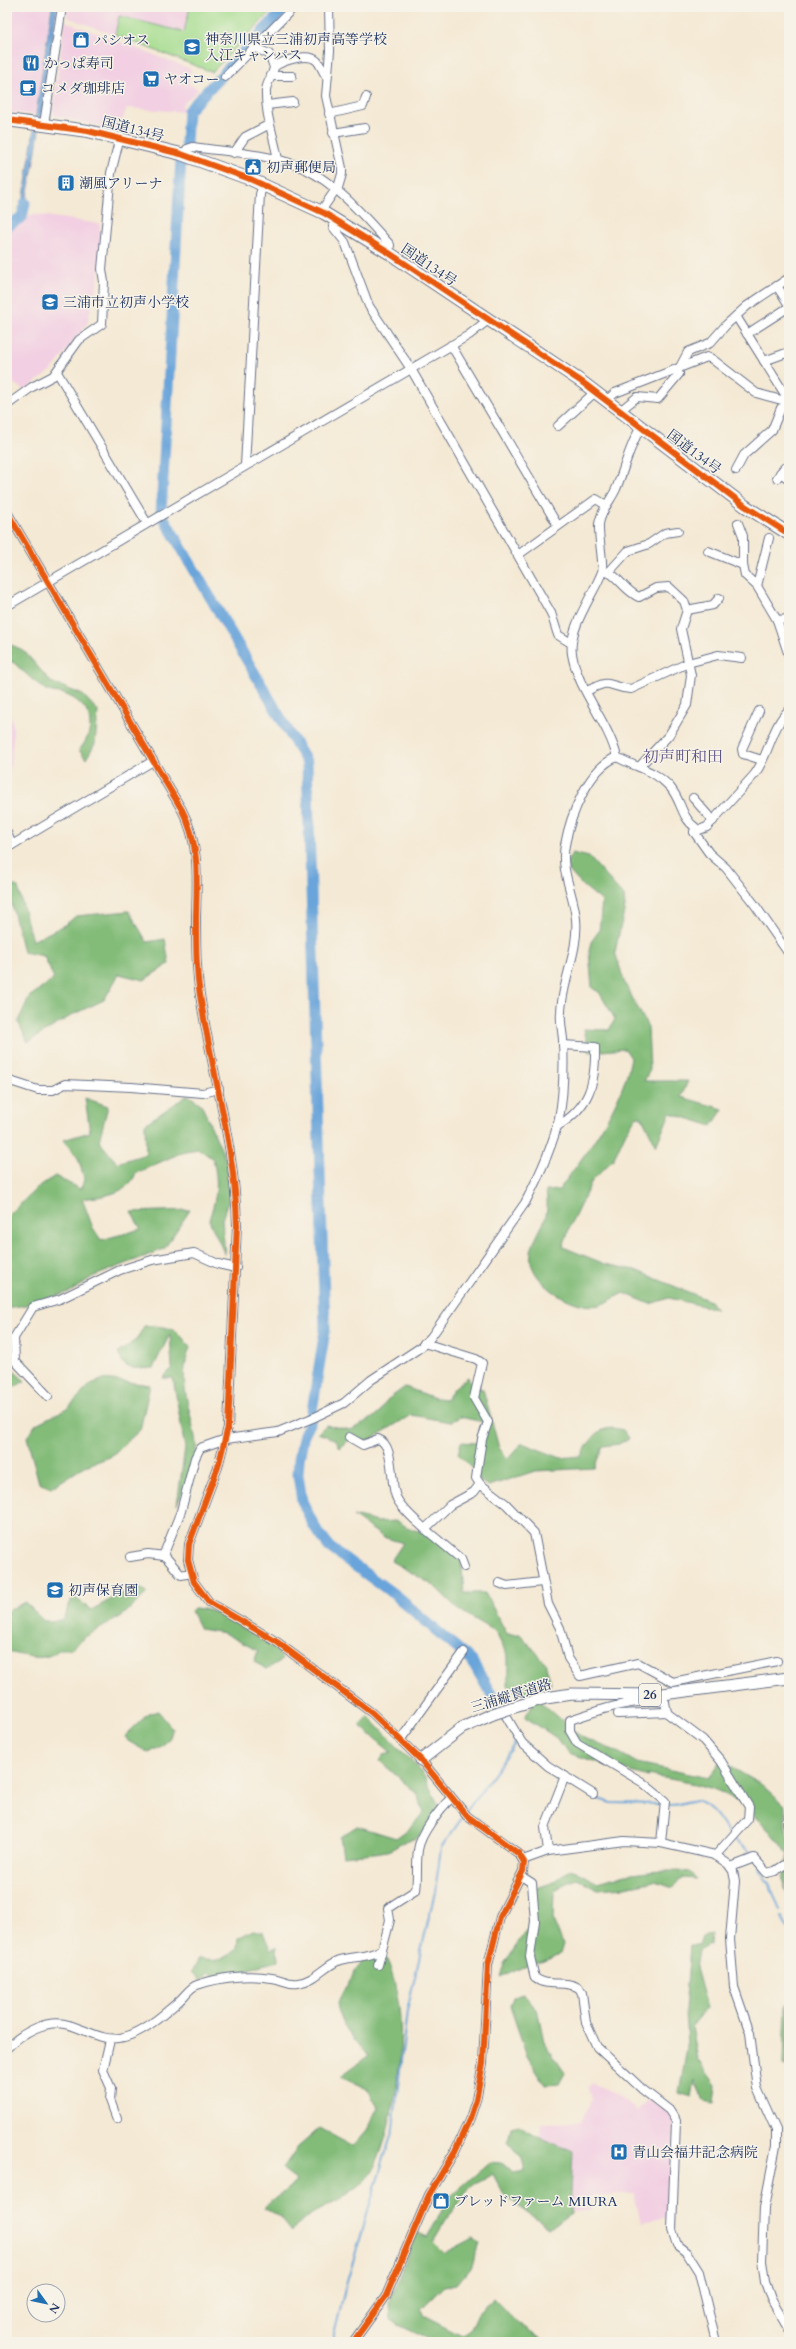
<svg xmlns="http://www.w3.org/2000/svg" width="796" height="2349" viewBox="0 0 796 2349" font-family="Cardo,'Noto Serif JP',serif">
  <rect width="100%" height="100%" fill="#f7f3e8"/>
  <filter id="ink" filterUnits="userSpaceOnUse"><feTurbulence type="fractalNoise" baseFrequency=".025" numOctaves="2"/><feDisplacementMap in="SourceGraphic" scale="8" xChannelSelector="R" yChannelSelector="G"/><feConvolveMatrix kernelMatrix="1 2 1 2 8 2 1 2 1" color-interpolation-filters="sRGB"/></filter>
  <filter id="wash" filterUnits="userSpaceOnUse"><feTurbulence type="fractalNoise" baseFrequency=".012" numOctaves="4" result="noise"/><feDisplacementMap in="SourceGraphic" scale="16" xChannelSelector="R" yChannelSelector="G"/><feGaussianBlur stdDeviation="0.9" result="paint"/><feColorMatrix in="noise" values="0 0 0 0 0 0 0 0 0 0 0 0 0 0 0 0 0 1.4 0 .05"/><feComposite in="paint" operator="in"/></filter>
  <g filter="url(#wash)">
    <rect width="100%" height="100%" fill="#f4e9d4"/>
    <!-- built -->
    <g fill="#f2cfe2">
      <polygon points="7,7 51,7 35,115 7,112"/>
      <polygon points="68,7 275,7 212,72 67,17"/>
      <polygon points="65,21 191,69 188,84 199,89 181,106 184,107 184,112 127,108 118,130 56,116 53,111"/>
      <polygon points="33,214 100,224 101,256 98,281 87,324 51,371 24,390 7,379 7,229"/>
      <polygon points="7,660 10,661 8,710 13,722 13,741 9,775 7,775"/>
      <polygon points="593,2083 622,2098 637,2111 648,2099 666,2111 674,2122 668,2217 641,2222 634,2194 592,2197 592,2211 567,2212 539,2144 541,2123 581,2122 591,2100 588,2087"/>
    </g>
    <!-- green -->
    <polygon fill="#a4dc8e" stroke="#608676" points="190,7 275,7 212,72 115,35 119,16 184,32"/>
    <!-- forest -->
    <g fill="#83bc79" stroke="#4f766c">
      <path d="M7,643L23,650L51,682L83,695L98,711L95,744L86,759L79,750C98,729 92,704 64,694C59,692 52,693 46,690C34,682 24,672 13,662L7,663Z"/>
      <path d="M572,853L589,857L624,896L625,907L615,952L625,984L648,1027L650,1070L644,1081H688L681,1097L723,1109L712,1126L670,1113L656,1146L642,1117L637,1116L626,1132L613,1160L592,1181L570,1226L563,1247L605,1264L635,1270L710,1301L716,1309L669,1298L650,1304L624,1293C616,1296 607,1303 599,1305C576,1310 535,1286 531,1262C528,1245 542,1231 546,1215C548,1207 547,1199 546,1191L559,1190C588,1150 621,1108 631,1058L625,1049L589,1052L584,1029L609,1030L615,1019L599,992L592,988L589,951L591,942L599,931L602,901L580,883L570,872L566,864Z"/>
      <polygon points="7,884 18,887 32,941 65,925 76,916 129,911 147,942 165,939 169,964 144,980 119,974 104,1000 74,1014 28,1042 18,1022 29,997 54,979 44,956 23,952"/>
      <path d="M188,1095L201,1104L227,1162L231,1194L222,1219L225,1255L209,1220C217,1195 219,1184 213,1159L199,1149L185,1151L136,1173C128,1195 102,1196 82,1199L93,1228L101,1240L141,1229L131,1212L190,1210L164,1249L92,1277L72,1291L32,1304L7,1308V1217L38,1187L55,1176L80,1189L85,1181L78,1158L63,1140L90,1132L85,1098L108,1106L99,1141L117,1163L146,1154L145,1124Z"/>
      <path d="M144,1326C168,1326 177,1327 190,1348C176,1383 192,1410 196,1444C198,1459 183,1491 177,1505L185,1448L173,1378H163L172,1368L170,1334L153,1368C135,1368 125,1373 118,1353L137,1339Z"/>
      <polygon points="7,1365 25,1381 7,1391"/>
      <path d="M468,1377L472,1386L483,1389L499,1448L508,1459L522,1443L561,1458L581,1456C592,1438 599,1423 623,1430L629,1438L619,1444L603,1446L594,1468L535,1471L489,1486L481,1482L474,1470L458,1454L461,1442L477,1443L483,1422L460,1417L450,1422L411,1415L368,1441L350,1439L340,1448L336,1440L318,1433L326,1425L351,1430L379,1414L387,1400L405,1387L435,1398L447,1399L455,1387Z"/>
      <polygon points="104,1379 150,1385 140,1430 110,1457 85,1466 51,1488 39,1483 27,1437 36,1424 68,1408 91,1384"/>
      <path d="M353,1516L378,1522L397,1521L407,1527L429,1535L461,1556L464,1593H485L507,1634H520L545,1662L551,1683L541,1702L581,1737L616,1751L637,1763L709,1778L721,1761L762,1785L785,1806C783,1832 796,1860 785,1885L789,1897L782,1881L788,1854C767,1827 744,1799 710,1788C690,1782 668,1779 647,1775L648,1777L568,1753L558,1739L525,1717L534,1702L508,1687V1657L495,1631L459,1610L433,1585L391,1561L403,1543L383,1537Z"/>
      <path d="M138,1585L147,1593L122,1616L85,1637L71,1649C55,1648 60,1652 48,1656C35,1660 20,1654 7,1652V1611L25,1602L44,1621L63,1620L73,1596L91,1610Z"/>
      <polygon points="194,1608 204,1609 223,1615 276,1649 282,1660 267,1669 254,1662 258,1651 224,1633 200,1629 191,1611"/>
      <path d="M158,1711L172,1728C172,1742 161,1746 149,1753L128,1741L125,1736L148,1714Z"/>
      <path d="M368,1716L422,1772L440,1808L426,1830L416,1839C405,1838 398,1848 387,1851C373,1854 358,1854 343,1856L340,1837L357,1826L396,1838L410,1828L424,1812L416,1793L380,1761L384,1755L392,1753L359,1725Z"/>
      <path d="M571,1869L597,1882C628,1873 658,1869 691,1872L696,1879L683,1878L672,1887L655,1881L625,1887L598,1889L578,1879L566,1883L554,1891L553,1920L563,1944L560,1954L521,1968L500,1978L504,1964L527,1929L537,1888L554,1882Z"/>
      <path d="M253,1930L264,1932L271,1949L277,1947L278,1961L258,1966L223,1980L208,1973L201,1981L192,1972L199,1958C216,1961 225,1960 237,1948L238,1938Z"/>
      <polygon points="711,1934 710,1945 699,1951 696,1968 707,2008 691,2027 697,2059 716,2085 714,2103 703,2101 695,2080 692,2097 679,2093 687,2047 685,2010 690,1945 699,1945 702,1936"/>
      <path d="M378,1956L387,1960C399,1989 402,2023 400,2054C399,2083 386,2154 368,2177C353,2195 326,2205 307,2217C301,2220 296,2227 292,2232L280,2217L264,2207L296,2182L283,2168L297,2148L320,2128L353,2146L367,2130L378,2108L368,2089L341,2076L369,2055C356,2043 335,2022 339,2003C343,1988 356,1972 363,1959Z"/>
      <polygon points="523,1994 537,2008 544,2042 565,2073 559,2084 545,2085 527,2056 510,2006 513,1997"/>
      <polygon points="789,2003 789,2070 784,2065 786,2007"/>
      <polygon points="519,2125 531,2133 573,2152 570,2214 560,2222 549,2227 505,2197 493,2174 473,2184 449,2215 433,2241 445,2253 474,2238 480,2242 470,2268 457,2284 444,2286 421,2309 423,2316 462,2336 470,2331 478,2313 494,2298 517,2322 546,2342 435,2342 390,2321 389,2303 417,2232 427,2237 452,2195 490,2162 502,2163 513,2173 525,2171 522,2158 508,2141 511,2127"/>
    </g>
    <!-- water -->
    <polygon fill="#69a4da" stroke="#426a9c" points="52,7 57,7 36,151 23,217 21,217"/>
    <g fill="none" stroke-linecap="round" stroke-linejoin="round">
      <!-- stream -->
      <g stroke="#69a4da" stroke-width="2">
        <polyline points="592,1797 611,1803 662,1804"/>
        <path d="M667,1805C678,1806 681,1802 691,1801C710,1800 721,1822 730,1835"/>
        <polyline points="466,1812 515,1744 513,1735"/>
        <polyline points="733,1838 749,1851 752,1857"/>
        <polyline points="758,1868 770,1885 780,1911"/>
        <polyline points="782,1918 789,1931"/>
        <polyline points="332,2342 346,2285 393,2128 407,2011 435,1892 441,1848 464,1815"/>
      </g>
      <!-- river -->
      <g stroke="#69a4da" stroke-width="11">
        <polyline points="186,143 188,111 286,7"/>
        <polyline points="181,159 161,513 307,763 325,1330 310,1423 304,1434 299,1459 298,1475 302,1501 314,1526 329,1547 395,1595 472,1661 503,1715"/>
        <polyline points="7,226 22,217 25,203"/>
      </g>
    </g>
  </g>
  <g filter="url(#ink)">
    <g fill="none" stroke-linecap="round" stroke-linejoin="round">
      <!-- minor casing -->
      <g stroke="#677087" stroke-width="10">
        <g id="minor">
          <polyline points="329,7 330,51 326,96 342,168 342,174 337,191"/>
          <path d="M253,47L269,54L274,67C273,75 267,82 266,90C265,115 274,136 278,160"/>
          <path d="M274,67C282,61 308,52 317,61C321,65 323,73 327,77"/>
          <polyline points="271,76 292,76"/>
          <polyline points="225,77 294,7"/>
          <polyline points="267,105 293,102"/>
          <polyline points="329,114 363,106 366,97"/>
          <polyline points="44,124 62,7"/>
          <polyline points="333,133 365,128"/>
          <polyline points="234,153 245,137 268,125"/>
          <path d="M184,155L187,149L193,147C227,152 265,153 298,166C332,178 367,219 390,245L389,253"/>
          <polyline points="321,211 336,189"/>
          <polyline points="336,219 333,227 345,242 369,306 411,369 551,613 558,635 571,643"/>
          <polyline points="777,286 789,305"/>
          <polyline points="736,316 786,396 789,397"/>
          <polyline points="747,334 789,307"/>
          <polyline points="451,345 558,526"/>
          <polyline points="764,361 789,352"/>
          <polyline points="680,367 688,352 710,343 726,325 747,306 789,278"/>
          <polyline points="57,372 147,523"/>
          <polyline points="607,400 615,393 707,357 712,359 756,393 789,402"/>
          <polyline points="7,405 32,387 53,376 79,340 102,324 104,282 102,269 111,173 120,137"/>
          <polyline points="620,411 637,397 658,399 679,374 674,369"/>
          <polyline points="558,426 595,392"/>
          <path d="M641,427C629,446 625,468 616,489C610,502 601,510 599,524C598,535 604,566 602,572C593,596 568,628 572,654C578,691 608,721 617,757C638,769 652,768 670,787C682,801 681,818 696,828L694,832L709,853L726,868L755,905L789,954"/>
          <polyline points="245,466 260,194 263,185"/>
          <polyline points="736,470 744,455 772,430 781,408 789,408"/>
          <polyline points="780,473 789,479"/>
          <polyline points="777,478 784,468"/>
          <path d="M7,512L182,810C200,844 197,879 196,916C196,945 196,973 201,1001C213,1077 235,1147 237,1225L228,1427L218,1467L189,1544L188,1560L194,1582L209,1602L277,1642L372,1713L421,1760L467,1816L519,1854L524,1862L523,1871L500,1917L488,1965L483,2063L476,2100L470,2118L455,2151L429,2195L386,2296L353,2342"/>
          <polyline points="738,523 743,536 743,565 745,575 757,586 777,620 789,656"/>
          <polyline points="708,551 743,565"/>
          <polyline points="518,555 596,499 606,505"/>
          <path d="M603,570C618,574 624,591 639,597L656,588L669,587L684,601L687,610L681,629L691,675L687,705L669,735L640,766"/>
          <polyline points="609,572 628,551 649,544 665,533 678,531"/>
          <polyline points="757,586 769,538"/>
          <polyline points="7,606 469,335 488,320"/>
          <polyline points="687,610 713,605 719,598"/>
          <polyline points="777,620 789,619"/>
          <path d="M587,691C614,677 605,687 631,689L688,663L718,655L742,658"/>
          <polyline points="759,711 742,749 743,754 762,760"/>
          <polyline points="693,798 713,821"/>
          <path d="M694,832L707,827L754,775C769,756 771,727 789,710"/>
          <polyline points="7,833 12,845"/>
          <polyline points="7,848 153,761"/>
          <polyline points="7,1080 38,1090 53,1090 65,1084 131,1087 203,1093 219,1089"/>
          <path d="M556,1127C589,1108 596,1084 595,1047L563,1045"/>
          <polyline points="424,1343 476,1359 482,1363 474,1398 488,1422 482,1439 476,1478 480,1484 506,1504 534,1533 548,1604 560,1628 568,1658 580,1676 638,1663 673,1682 777,1661"/>
          <polyline points="48,1396 15,1361 14,1338 33,1307 60,1299 120,1270 152,1260 194,1253 218,1264 236,1268"/>
          <path d="M349,1437L363,1445L378,1439C396,1445 389,1486 397,1499C403,1510 415,1520 425,1529L450,1505L474,1492L480,1484"/>
          <polyline points="425,1529 461,1559 464,1567"/>
          <path d="M163,1556L181,1511L195,1458L200,1448L226,1439L278,1432L315,1417L344,1403L371,1380L421,1347L431,1337L525,1203C538,1178 553,1146 559,1118C564,1094 564,1064 563,1039C562,1030 560,1021 561,1012C562,981 579,951 576,919C574,894 560,872 565,845C570,817 588,768 617,757"/>
          <polyline points="130,1557 148,1554 165,1556 181,1575 191,1573"/>
          <polyline points="499,1583 507,1586 542,1582"/>
          <polyline points="499,1704 522,1743 548,1766 593,1794"/>
          <polyline points="618,1714 667,1712"/>
          <polyline points="401,1739 464,1652"/>
          <polyline points="789,1814 787,1822 789,1831"/>
          <path d="M661,1843L665,1801L642,1782L577,1743L570,1731V1720C599,1710 633,1698 665,1702L667,1713L703,1740L721,1761L749,1807L748,1819L715,1856"/>
          <polyline points="548,1851 545,1827 565,1776"/>
          <polyline points="523,1860 548,1851 624,1841 661,1843 715,1855 728,1864 733,1871 735,1881 730,1939 734,1987 750,2033 757,2088 776,2130 776,2146 764,2208 762,2261 765,2282 771,2299 789,2330"/>
          <polyline points="731,1867 754,1858 767,1873 775,1871 789,1862"/>
          <path d="M521,1876L532,1883L535,1921L530,1957L535,1978C548,1988 565,1979 579,1988L582,1993L586,2023L597,2047L642,2089L669,2110L676,2121L672,2230L677,2245L687,2253L699,2272L716,2342"/>
          <path d="M378,1965L390,1920L388,1908L416,1890C418,1876 416,1863 418,1850C420,1834 440,1809 451,1798"/>
          <polyline points="110,2040 103,2070 111,2088 110,2100 117,2119"/>
          <path d="M7,2048C22,2033 47,2018 69,2025C88,2030 104,2043 124,2037C144,2032 164,2014 179,2001C185,1996 190,1987 197,1985C220,1977 248,1974 272,1978C282,1979 288,1985 298,1983C315,1981 324,1966 340,1960C354,1956 368,1958 381,1950"/>
        </g>
      </g>
      <!-- major casing -->
      <g stroke="#677087" stroke-width="13">
        <g id="major">
          <polyline points="511,1708 546,1698 572,1694 655,1695 789,1678"/>
          <polyline points="421,1760 462,1728 493,1714"/>
        </g>
      </g>
      <!-- highway casing -->
      <g stroke="#677087" stroke-width="14">
        <polyline id="highway" points="7,120 88,131 181,154 250,179 324,213 389,253 582,382 745,506 789,534"/>
      </g>
      <!-- minor -->
      <use href="#minor" stroke="#fff" stroke-width="8"/>
      <!-- major -->
      <use href="#major" stroke="#fff" stroke-width="11"/>
      <!-- highway -->
      <use href="#highway" stroke="#fff" stroke-width="12"/>
      <!-- major-bridge casing -->
      <g stroke="#677087" stroke-width="13" stroke-linecap="butt">
        <polyline id="major-bridge" points="493,1714 511,1708"/>
      </g>
      <!-- major-bridge -->
      <use href="#major-bridge" stroke="#fff" stroke-width="11"/>
      <!-- cycleway casing -->
      <g stroke="#f7f3e8" stroke-width="8">
        <g id="cycleway">
          <polyline points="7,120 88,131 181,154 250,179 324,213 389,253 582,382 745,506 789,534"/>
          <path d="M7,512L182,810C200,844 197,879 196,916C196,945 196,973 201,1001C213,1077 235,1147 237,1225L228,1427L218,1467L189,1544L188,1560L194,1582L209,1602L277,1642L372,1713L421,1760L467,1816L519,1854L524,1862L523,1871L500,1917L488,1965L483,2063L476,2100L470,2118L455,2151L429,2195L386,2296L353,2342"/>
        </g>
      </g>
      <!-- cycleway -->
      <use href="#cycleway" stroke="#e8590c" stroke-width="6"/>
    </g>
  </g>
  <!-- icons -->
  <defs>
    <g id="shop-square" transform="scale(0.9)"><rect x="-9" y="-9" width="18" height="18" rx="4" fill="#1f6fb2" stroke="#f7f3e8"/><path d="M-5-2.5h2.3a2.7 3.5 0 0 1 5.4 0H5L5.5 6h-11ZM-1.5-2.5h3a1.5 2.3 0 0 0-3 0Z" fill="#fff"/></g>
    <g id="school-square" transform="scale(0.9)"><rect x="-9" y="-9" width="18" height="18" rx="4" fill="#1f6fb2" stroke="#f7f3e8"/><path d="M0-5L7-2L0 1L-7-2ZM-4 1L0 2.5L4 1V4Q0 6-4 4Z" fill="#fff"/></g>
    <g id="restaurant-square" transform="scale(0.9)"><rect x="-9" y="-9" width="18" height="18" rx="4" fill="#1f6fb2" stroke="#f7f3e8"/><path d="M-5-6h1v4h1v-4h1v4h1v-4h1v5L-1.5 .5V6h-2V.5L-5-1ZM5-6V6H3V1.5H1.5Q1.5-4 5-6Z" fill="#fff"/></g>
    <g id="supermarket-square" transform="scale(0.9)"><rect x="-9" y="-9" width="18" height="18" rx="4" fill="#1f6fb2" stroke="#f7f3e8"/><path d="M-6-5.5h2.5l.6 2H6L4.5 2H-2.5L-4.4-4H-6ZM-1.5 3.2a1.3 1.3 0 1 0 .1 0ZM3 3.2a1.3 1.3 0 1 0 .1 0Z" fill="#fff"/></g>
    <g id="cafe-square" transform="scale(0.9)"><rect x="-9" y="-9" width="18" height="18" rx="4" fill="#1f6fb2" stroke="#f7f3e8"/><path d="M-5.5-4.5H6V0H3Q3 3.5 0 3.5H-2.5Q-5.5 3.5-5.5 0ZM3-3.2v2h1.7v-2ZM-6 4.5H4V6H-6Z" fill="#fff"/></g>
    <g id="civic-square" transform="scale(0.9)"><rect x="-9" y="-9" width="18" height="18" rx="4" fill="#1f6fb2" stroke="#f7f3e8"/><path d="M-.6-6.5H3V-4.5H.6V-3L4-1V1h2V6H-6V1h2V-1L-.6-3ZM-1.2 2.5V6h2.4V2.5Z" fill="#fff"/></g>
    <g id="building-square" transform="scale(0.9)"><rect x="-9" y="-9" width="18" height="18" rx="4" fill="#1f6fb2" stroke="#f7f3e8"/><path d="M-4-6H4V6H1V3H-1V6H-4ZM-2.5-4.3h1.7v1.8h-1.7ZM.8-4.3h1.7v1.8H.8ZM-2.5-1h1.7V.8h-1.7ZM.8-1h1.7V.8H.8Z" fill="#fff"/></g>
    <g id="hospital-square" transform="scale(0.9)"><rect x="-9" y="-9" width="18" height="18" rx="4" fill="#1f6fb2" stroke="#f7f3e8"/><path d="M-5-5h3v3.5h4V-5h3V5h-3V1.5h-4V5h-3Z" fill="#fff"/></g>
  </defs>
  <g fill-rule="evenodd">
    <use href="#shop-square" x="81" y="40"/>
    <use href="#school-square" x="192" y="47"/>
    <use href="#restaurant-square" x="31" y="63"/>
    <use href="#supermarket-square" x="151" y="79"/>
    <use href="#cafe-square" x="28" y="88"/>
    <use href="#civic-square" x="253" y="167"/>
    <use href="#building-square" x="66" y="183"/>
    <use href="#school-square" x="50" y="302"/>
    <use href="#school-square" x="55" y="1590"/>
    <use href="#hospital-square" x="619" y="2152"/>
    <use href="#shop-square" x="441" y="2201"/>
  </g>
  <g text-anchor="middle" dominant-baseline="central" stroke-width="3" stroke-linejoin="round" paint-order="stroke">
    <!-- shield labels -->
    <rect fill="#f7f3e8" stroke="#5d6a87" stroke-width="1" x="639" y="1684" width="22" height="22" rx="3"/>
    <g font-size="13" font-weight="bold" fill="#1b2f5e">
      <text x="650" y="1695">26</text>
    </g>
    <!-- poi labels -->
    <g font-size="14" fill="#1b2f5e" stroke="#f7f3e8" text-anchor="start">
      <text x="205" y="39">神奈川県立三浦初声高等学校<tspan x="205" dy="16">入江キャンパス</tspan></text>
      <text x="94" y="40">パシオス</text>
      <text x="44" y="63">かっぱ寿司</text>
      <text x="164" y="79">ヤオコー</text>
      <text x="41" y="88">コメダ珈琲店</text>
      <text x="266" y="167">初声郵便局</text>
      <text x="79" y="183">潮風アリーナ</text>
      <text x="63" y="302">三浦市立初声小学校</text>
      <text x="68" y="1590">初声保育園</text>
      <text x="632" y="2152">青山会福井記念病院</text>
      <text x="454" y="2201">ブレッドファーム MIURA</text>
    </g>
    <!-- street labels -->
    <g font-size="14" fill="#1b2f5e" stroke="#f7f3e8">
      <text transform="translate(133 129) rotate(14)">国道134号</text>
      <text transform="translate(429 265) rotate(34)">国道134号</text>
      <text transform="translate(694 452) rotate(37)">国道134号</text>
      <text transform="translate(511 1696) rotate(-17)">三浦縦貫道路</text>
    </g>
    <!-- quarter labels -->
    <g font-size="16" fill="#605586" stroke="#f7f3e8">
      <text x="683" y="757">初声町和田</text>
    </g>
  </g>
  <!-- margin -->
  <rect width="796" height="2349" fill="none" stroke="#f7f3e8" stroke-width="24"/>
  <!-- north arrow -->
  <g transform="translate(46 2303) rotate(123)"><circle r="19" fill="#f7f3e8" stroke="#9fa5b1"/>
  <path d="M0-3L7 15L0 10L-7 15Z" fill="#1f6fb2"/>
  <text y="-6" font-size="11" font-weight="bold" text-anchor="middle" fill="#1b2f5e">N</text>
  </g>
</svg>
